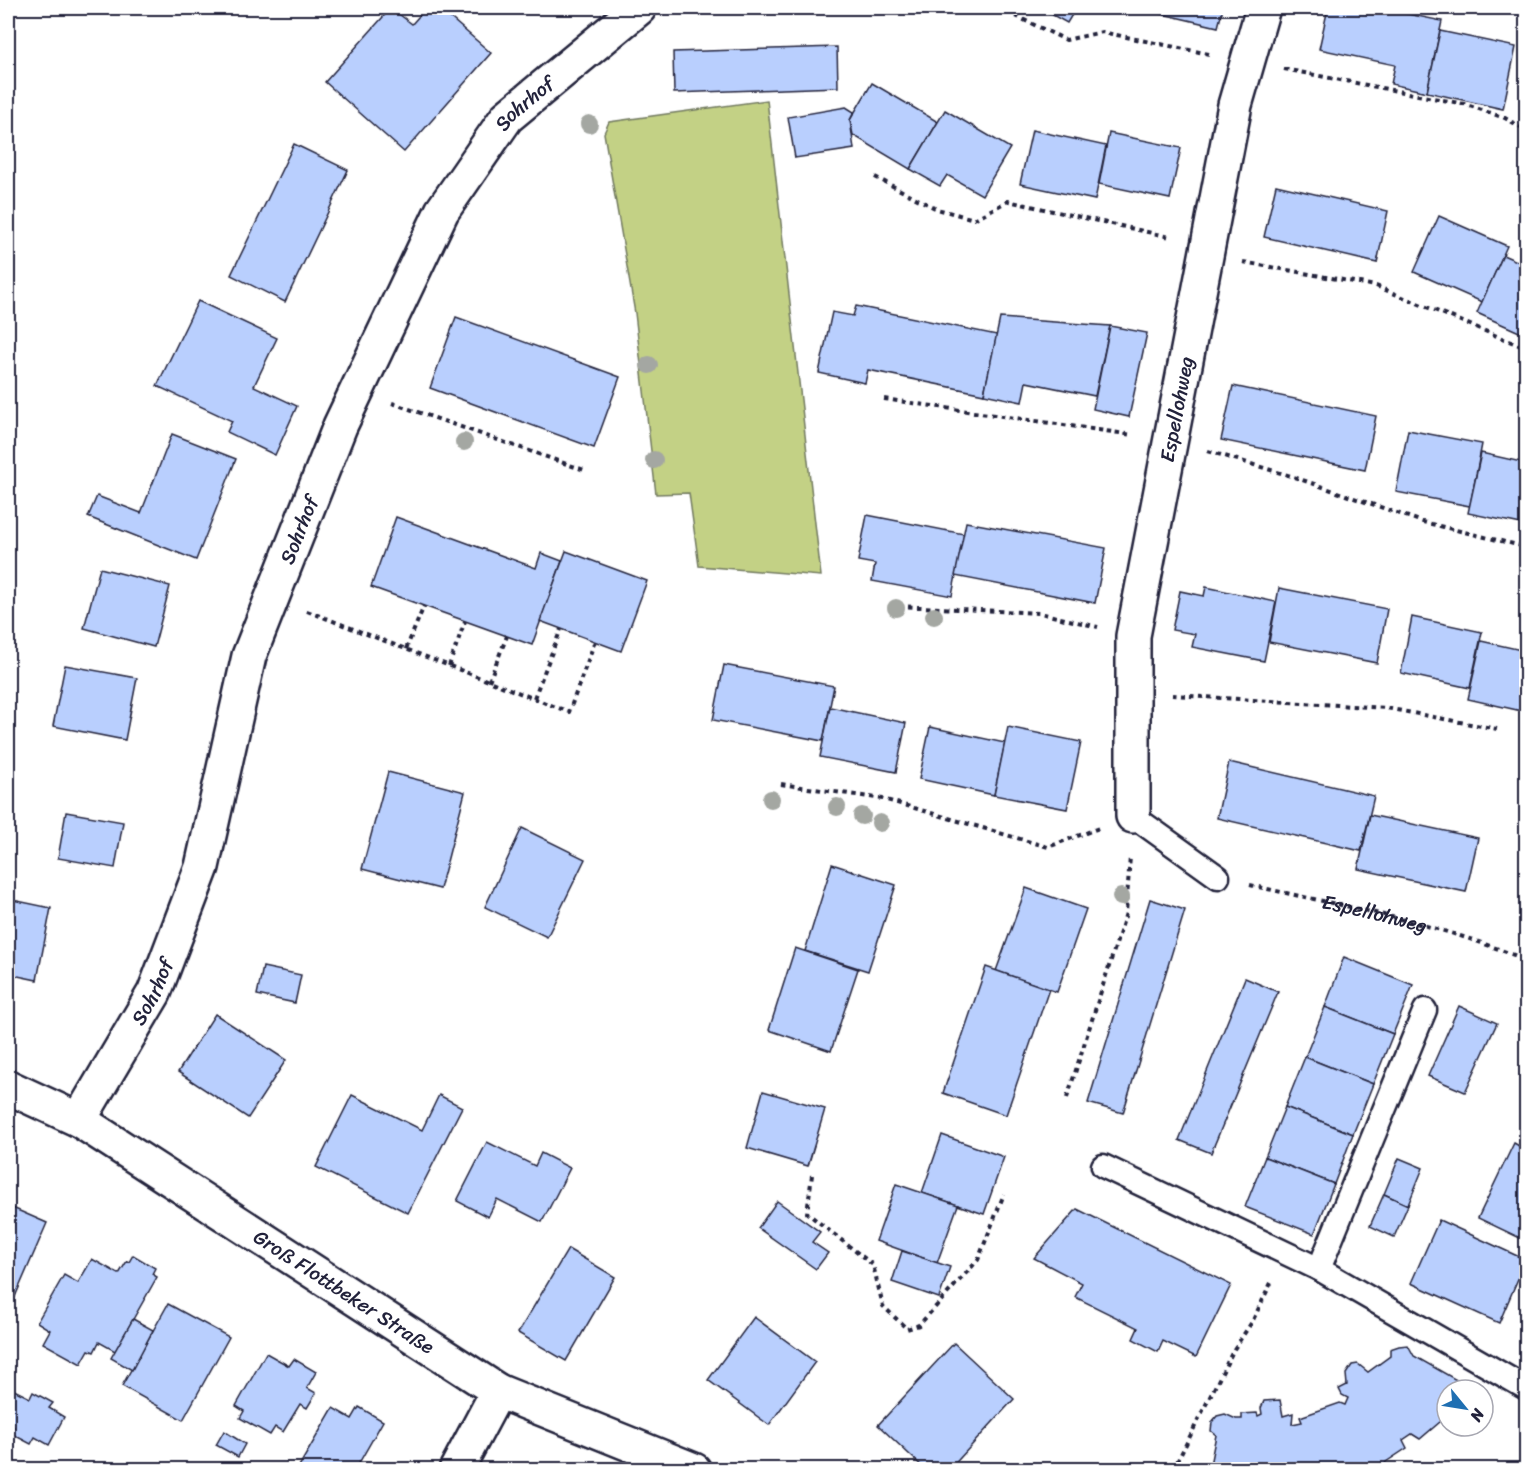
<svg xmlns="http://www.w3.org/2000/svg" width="1534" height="1477" viewBox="0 0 1534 1477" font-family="Sriracha,sans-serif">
  <rect width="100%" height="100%" fill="#fff"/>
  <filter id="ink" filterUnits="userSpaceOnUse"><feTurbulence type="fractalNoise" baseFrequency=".0167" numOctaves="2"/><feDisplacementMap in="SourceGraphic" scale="12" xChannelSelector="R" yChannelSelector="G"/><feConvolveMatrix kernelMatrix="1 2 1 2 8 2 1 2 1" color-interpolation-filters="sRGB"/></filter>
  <g filter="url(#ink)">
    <!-- green -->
    <polygon fill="#c3d185" stroke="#727a60" stroke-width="1.5" points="767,100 821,576 699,566 689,493 656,494 635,313 604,133 609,122"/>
    <!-- building -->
    <g fill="#b9cffe" stroke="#22223b" stroke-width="1.5">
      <polygon points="391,8 412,24 426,8 439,8 491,53 404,152 325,82"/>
      <polygon points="1040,8 1076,8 1067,23"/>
      <polygon points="1137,8 1223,8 1218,27"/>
      <polygon points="1328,8 1379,8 1442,21 1427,92 1391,84 1395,65 1319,49"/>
      <polygon points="1440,31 1516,47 1503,109 1427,92"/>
      <polygon points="837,47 838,87 674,93 673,52"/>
      <polygon points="872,83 938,122 910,169 853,135 850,120"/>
      <polygon points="846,107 854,112 850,120 854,149 795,158 788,117"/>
      <polygon points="945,110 1010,148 982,195 947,175 940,186 910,169"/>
      <polygon points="1032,130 1106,146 1095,200 1020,184"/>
      <polygon points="1109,133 1181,148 1170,199 1099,184"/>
      <polygon points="294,144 348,170 285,302 231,275"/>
      <polygon points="1276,185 1388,211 1377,263 1264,237"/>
      <polygon points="1439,216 1507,246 1482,302 1414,272"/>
      <polygon points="1503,255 1526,265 1526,335 1477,313"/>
      <polygon points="198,301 277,338 254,386 297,406 275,455 227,432 232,421 157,386"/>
      <polygon points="856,306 997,335 984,394 868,370 865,383 819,373 832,312 853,316"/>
      <polygon points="456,317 620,377 594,448 430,388"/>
      <polygon points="1000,318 1110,326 1095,396 1026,382 1022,402 984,394"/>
      <polygon points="1110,326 1147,333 1129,417 1093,409"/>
      <polygon points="1233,386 1376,416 1365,470 1221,440"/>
      <polygon points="1408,430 1482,444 1470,506 1396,492"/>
      <polygon points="172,434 236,459 196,560 88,517 97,496 141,513"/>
      <polygon points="1481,453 1526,463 1526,525 1468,513"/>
      <polygon points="867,515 964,534 952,596 872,581 875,564 858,561"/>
      <polygon points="396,517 536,568 541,553 562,561 532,645 371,587"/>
      <polygon points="966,522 1106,548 1095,603 955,576"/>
      <polygon points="566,551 647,581 621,651 540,621"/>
      <polygon points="100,568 170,586 154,647 84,628"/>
      <polygon points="1206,587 1276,602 1264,661 1192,647 1195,634 1172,630 1180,591 1204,596"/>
      <polygon points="1279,588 1387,609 1377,663 1269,642"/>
      <polygon points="1412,617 1482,632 1470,688 1401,673"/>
      <polygon points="1481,641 1526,651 1526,712 1468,699"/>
      <polygon points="65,665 137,678 125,740 53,726"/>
      <polygon points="724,665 834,686 823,741 713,720"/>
      <polygon points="830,707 906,723 896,772 820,757"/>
      <polygon points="930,727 1005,743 994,795 919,779"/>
      <polygon points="1008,727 1081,742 1067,809 994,795"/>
      <polygon points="1229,762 1374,796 1361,851 1217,818"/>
      <polygon points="388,772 465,792 440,889 362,869"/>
      <polygon points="66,812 123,822 115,868 58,858"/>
      <polygon points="1370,815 1478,838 1466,892 1358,869"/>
      <polygon points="522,828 585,859 547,937 485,907"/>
      <polygon points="832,864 896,885 868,971 805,951"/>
      <polygon points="1026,888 1086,909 1057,992 996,971"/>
      <polygon points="8,899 51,908 37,980 8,974"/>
      <polygon points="1150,899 1185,910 1123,1113 1088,1103"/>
      <polygon points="795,948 858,969 831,1051 769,1030"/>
      <polygon points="1344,957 1413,985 1393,1034 1325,1007"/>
      <polygon points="263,967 301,975 295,1003 257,995"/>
      <polygon points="986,967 1049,989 1006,1115 943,1093"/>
      <polygon points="1245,978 1278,992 1211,1153 1179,1140"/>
      <polygon points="1459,1006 1497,1023 1465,1092 1428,1076"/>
      <polygon points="1325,1007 1393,1034 1373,1084 1305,1057"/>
      <polygon points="215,1014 286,1060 248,1118 178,1072"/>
      <polygon points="1305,1057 1373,1084 1353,1134 1285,1107"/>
      <polygon points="763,1091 825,1109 808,1166 747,1148"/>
      <polygon points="352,1095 422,1130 439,1095 462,1107 408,1213 316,1167"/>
      <polygon points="1285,1107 1353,1134 1334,1184 1265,1157"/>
      <polygon points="942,1135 1004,1157 984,1214 922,1193"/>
      <polygon points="487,1142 535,1166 541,1153 570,1168 542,1222 497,1199 488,1217 457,1201"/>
      <polygon points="1514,1143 1526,1150 1526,1230 1522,1239 1478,1218"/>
      <polygon points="1265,1157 1334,1184 1314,1234 1245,1207"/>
      <polygon points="1399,1158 1423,1168 1408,1205 1384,1194"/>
      <polygon points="896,1184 958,1205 937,1263 876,1241"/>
      <polygon points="1384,1194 1408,1205 1394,1237 1370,1226"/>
      <polygon points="777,1201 820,1232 812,1242 828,1253 816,1269 758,1228"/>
      <polygon points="8,1206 47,1223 8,1313"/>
      <polygon points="1077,1209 1231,1285 1196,1357 1163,1341 1158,1352 1133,1339 1138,1328 1075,1297 1082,1283 1034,1258"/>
      <polygon points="1439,1220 1526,1260 1499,1323 1411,1283"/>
      <polygon points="568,1249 615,1277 566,1361 518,1333"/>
      <polygon points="902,1251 950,1267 939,1298 892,1282"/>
      <polygon points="133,1255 155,1268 152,1274 157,1277 115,1351 99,1342 94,1352 89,1350 81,1364 43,1343 50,1330 37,1322 64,1275 78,1283 92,1259 119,1274 127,1261 129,1262"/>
      <polygon points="168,1304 229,1337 183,1420 122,1386"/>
      <polygon points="754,1317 815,1362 769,1425 708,1380"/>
      <polygon points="133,1319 153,1330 132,1370 111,1358"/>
      <polygon points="954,1343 1014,1399 949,1470 926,1470 878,1425"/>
      <polygon points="1408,1345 1414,1356 1458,1381 1465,1380 1472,1383 1474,1390 1447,1390 1447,1416 1420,1439 1412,1434 1403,1440 1407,1448 1386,1462 1381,1470 1209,1470 1216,1435 1211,1431 1212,1422 1217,1416 1225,1414 1236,1419 1242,1419 1242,1414 1257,1413 1258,1416 1262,1414 1261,1408 1264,1401 1280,1400 1283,1416 1293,1413 1292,1424 1302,1422 1300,1417 1340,1403 1345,1405 1348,1398 1342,1395 1339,1389 1347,1385 1346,1374 1352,1365 1358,1364 1368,1372 1390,1356 1390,1349 1399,1346"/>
      <polygon points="266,1353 289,1366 294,1359 316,1372 307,1388 316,1393 307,1408 300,1404 283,1432 275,1427 270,1435 240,1418 244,1411 236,1406"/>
      <polygon points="12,1389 30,1398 33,1392 53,1403 49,1408 64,1417 49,1445 35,1437 31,1444 10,1433 14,1427 8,1424 8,1397"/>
      <polygon points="359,1407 383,1421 355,1470 301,1470 298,1468 333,1408 352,1419"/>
      <polygon points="224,1431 245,1444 238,1457 216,1445"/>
    </g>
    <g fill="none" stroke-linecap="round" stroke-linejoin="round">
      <!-- lane casing -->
      <g stroke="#22223b" stroke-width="27">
        <g id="lane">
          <polyline points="1133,816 1218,877"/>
          <polyline points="1103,1166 1319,1269 1526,1388"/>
          <polyline points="1319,1269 1425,1010"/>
        </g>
      </g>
      <!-- street casing -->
      <g stroke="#22223b" stroke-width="38">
        <g id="street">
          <path id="s2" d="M1133,816V636L1235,105L1263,8"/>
          <path id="s3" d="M8,1087L79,1120L498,1391L694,1470"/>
          <path id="s4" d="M79,1120L154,993L202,867L249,656L340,426L442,211L507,117L639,8"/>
          <polyline points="456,1470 498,1391"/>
        </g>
      </g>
      <!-- path -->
      <g stroke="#22223b" stroke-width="4" stroke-dasharray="4.5 4.5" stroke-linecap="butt">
        <polyline points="999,8 1066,40 1102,32 1209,54"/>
        <polyline points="1284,69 1464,104 1505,118 1526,130"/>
        <polyline points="875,177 937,209 974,219 1008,201 1170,237"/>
        <polyline points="1243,262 1376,286 1526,348"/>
        <polyline points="884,399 1133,435"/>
        <polyline points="392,403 584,470"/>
        <polyline points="1208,451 1294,477 1423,522 1526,547"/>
        <polyline points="899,606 1040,613 1098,627"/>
        <polyline points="307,611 569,712 595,641"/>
        <polyline points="406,649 424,606"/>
        <polyline points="449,666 465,621"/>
        <polyline points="489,681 507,636"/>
        <polyline points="1172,695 1386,708 1497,729"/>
        <polyline points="534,698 561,629"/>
        <polyline points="781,784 883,799 1048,847 1099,828"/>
        <path id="s1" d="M1250,885C1342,906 1439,923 1526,960"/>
        <polyline points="1067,1098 1126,913 1130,856"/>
        <polyline points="812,1175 807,1213 873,1265 883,1306 907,1329 919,1325 978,1260 1004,1194"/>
        <polyline points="1173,1470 1234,1349 1252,1322 1271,1283"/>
      </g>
      <!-- lane -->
      <use href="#lane" stroke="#fff" stroke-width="22"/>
      <!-- street -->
      <use href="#street" stroke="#fff" stroke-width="33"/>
    </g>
    <!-- trees -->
    <g fill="#a4a7a2">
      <circle cx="589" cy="124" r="9"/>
      <circle cx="649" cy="365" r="9"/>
      <circle cx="464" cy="442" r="9"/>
      <circle cx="654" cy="460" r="9"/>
      <circle cx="896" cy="608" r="9"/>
      <circle cx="934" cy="616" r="9"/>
      <circle cx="771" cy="799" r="9"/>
      <circle cx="837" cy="807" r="9"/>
      <circle cx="862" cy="816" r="9"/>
      <circle cx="880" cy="823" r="9"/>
      <circle cx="1121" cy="897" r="9"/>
    </g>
  </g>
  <g text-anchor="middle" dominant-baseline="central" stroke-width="4.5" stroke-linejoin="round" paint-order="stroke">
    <!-- street labels -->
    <g font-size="20" fill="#22223b" stroke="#fff">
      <text stroke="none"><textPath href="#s4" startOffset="1120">Sohrhof</textPath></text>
      <text stroke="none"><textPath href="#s2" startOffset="411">Espellohweg</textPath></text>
      <text stroke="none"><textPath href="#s4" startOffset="634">Sohrhof</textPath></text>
      <text stroke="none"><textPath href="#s1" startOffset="128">Espellohweg</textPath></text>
      <text stroke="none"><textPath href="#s4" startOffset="148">Sohrhof</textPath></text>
      <text stroke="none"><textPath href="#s3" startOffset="394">Groß Flottbeker Straße</textPath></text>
    </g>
  </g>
  <!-- margin -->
  <rect width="1534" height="1477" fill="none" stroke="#fff" stroke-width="30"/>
  <rect x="15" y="15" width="1504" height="1447" fill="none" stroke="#22223b" stroke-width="2" filter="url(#ink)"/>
  <!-- north arrow -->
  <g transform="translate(1465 1408) rotate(120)"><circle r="28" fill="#ffffff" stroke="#a7a7b1" stroke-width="1.5"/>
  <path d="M0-4.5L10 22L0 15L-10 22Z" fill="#1f6fb2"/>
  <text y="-9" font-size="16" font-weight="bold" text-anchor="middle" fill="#22223b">N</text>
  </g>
</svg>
